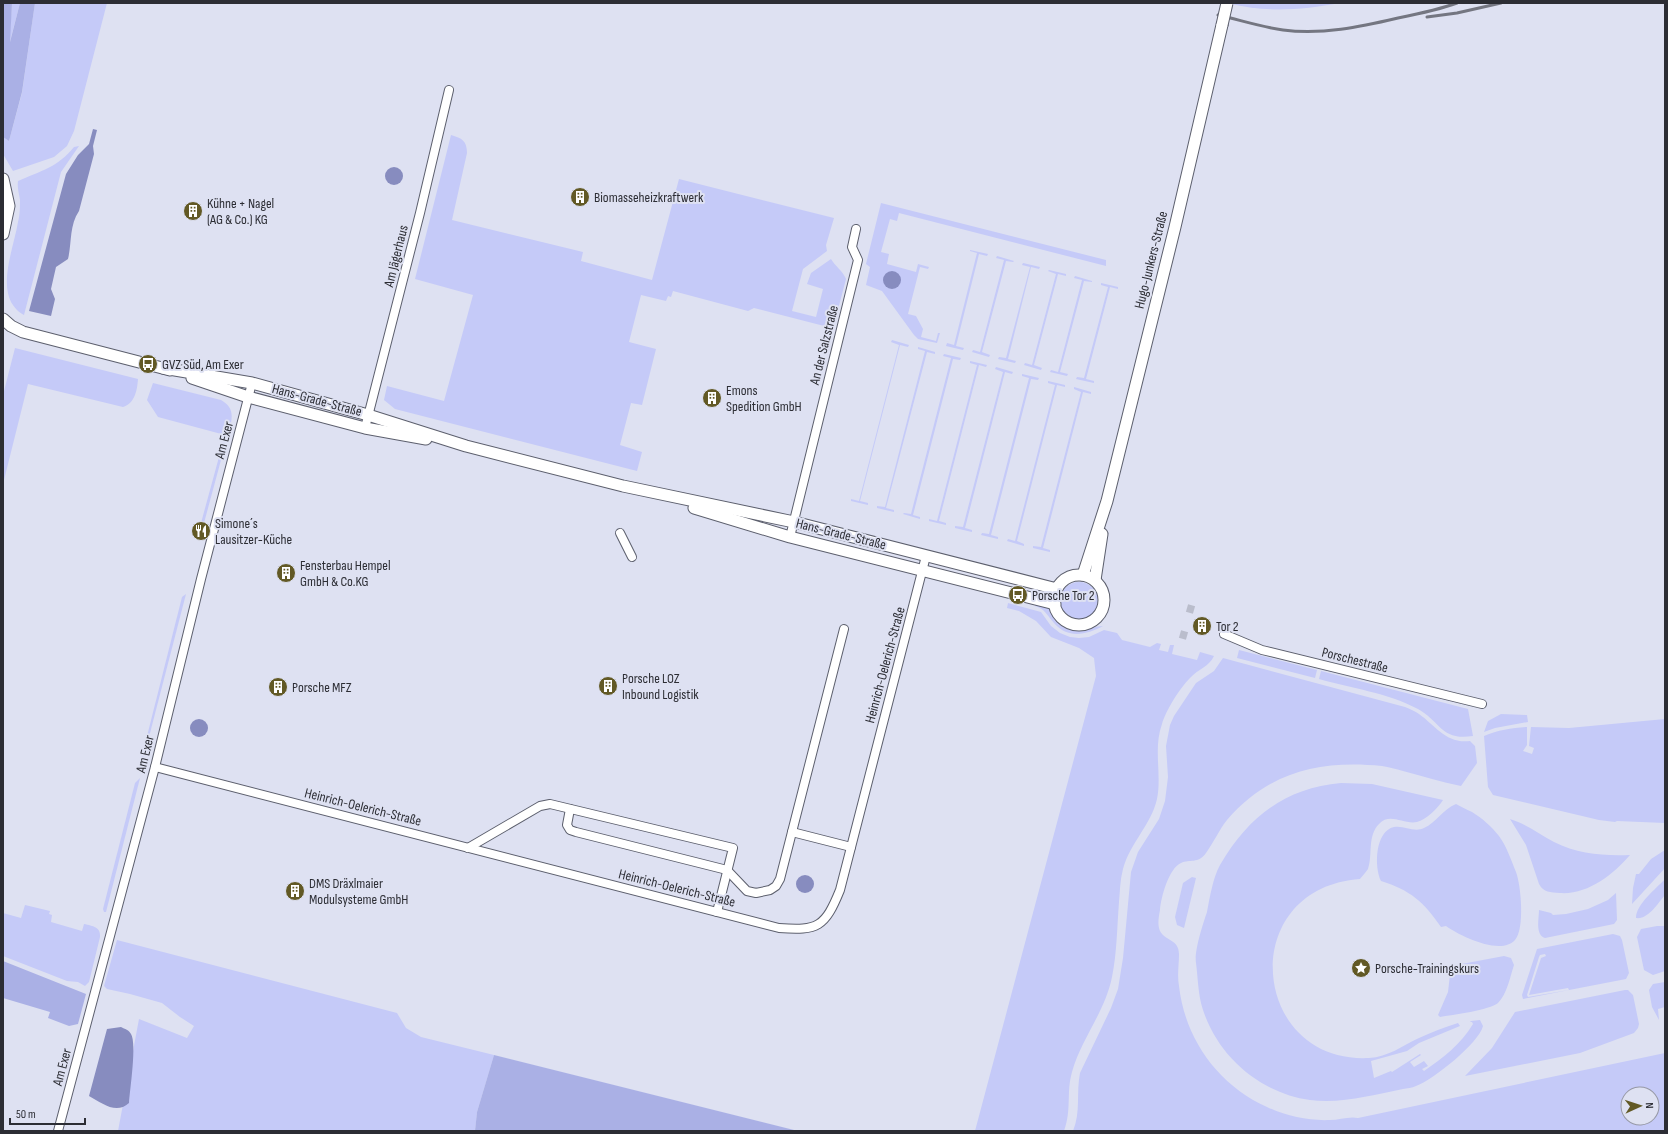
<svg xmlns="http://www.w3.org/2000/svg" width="1668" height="1134" viewBox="0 0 1668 1134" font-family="'Sofia Sans Condensed',sans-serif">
  <rect width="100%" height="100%" fill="#dee1f2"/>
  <!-- green -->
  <g fill="#c5caf8" fill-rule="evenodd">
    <polygon points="12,3 20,3 9,45"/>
    <polygon points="35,3 107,3 74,131 67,146 54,157 13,171 3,154 3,137 9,141 22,93"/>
    <path d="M1227,3H1341C1300,10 1267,13 1227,3Z"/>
    <path d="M451,135C462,138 467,141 467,153L452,220L583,252L581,261L652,280L679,179L834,218L826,245L827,251L803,269L792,311L816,317L823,289L807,284L811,273L831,259C835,266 843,271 846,279L835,321L832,325L828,327L754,308L748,311L673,291L671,297L668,296L666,301L641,295L629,342L656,349L642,405L631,403L620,445L642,452L637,471L395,409L384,400L387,386L444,401L473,295L415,279Z"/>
    <path d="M79,146L61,172L24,315C18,312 15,308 11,302C0,280 14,246 18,222C20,215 20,206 20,200C19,193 17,188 18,181C41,171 58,167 74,147Z"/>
    <polygon points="881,203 1106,260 1106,266 899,213 897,221 890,219 881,252 889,254 887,264 916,272 918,264 929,267 928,269 920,267 908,314 916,316 923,329 921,337 936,341 938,333 940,333 937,343 918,339 914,335 882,291 866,285 870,267 866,264"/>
    <polygon points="970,250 988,254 987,256 979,254 956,346 964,348 963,350 946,346 947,343 954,345 977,253 970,251"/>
    <polygon points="997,256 1014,261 1013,262 1006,261 982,352 990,355 989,357 972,352 973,350 980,352 1004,260 996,258"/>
    <polygon points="1023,263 1040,267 1039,269 1031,267 1008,359 1016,361 1015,363 998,359 999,357 1006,358 1030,267 1022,265"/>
    <polygon points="1049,270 1066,274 1066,276 1058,274 1034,365 1042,368 1041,370 1024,365 1025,363 1032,365 1056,274 1048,271"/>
    <polygon points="1075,276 1092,281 1092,282 1084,281 1060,372 1068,374 1067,376 1050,372 1051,370 1058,372 1082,280 1074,278"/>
    <polygon points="1101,283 1118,287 1118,289 1110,287 1086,379 1094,381 1094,383 1076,379 1077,377 1084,378 1108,287 1101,285"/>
    <polygon points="892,340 909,345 908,347 900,345 860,501 868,503 868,505 851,501 851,499 859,501 899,345 891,342"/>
    <polygon points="918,347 935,352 935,354 927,352 886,508 894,510 894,512 877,508 877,506 885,507 925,351 918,349"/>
    <path d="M15,348L138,379C137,391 135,403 123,407L28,384L3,484V395Z"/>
    <polygon points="944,354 961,358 960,360 953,359 913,515 920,517 920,519 903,514 904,513 911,514 951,358 943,356"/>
    <polygon points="970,361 987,365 986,367 979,365 939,521 946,523 946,525 929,521 929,519 937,521 977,365 970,363"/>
    <polygon points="996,367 1013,372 1012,374 1005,372 965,528 972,530 972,532 955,528 955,526 963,527 1003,372 995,369"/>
    <polygon points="1022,374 1039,378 1038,380 1031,379 991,535 998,537 998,539 981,535 982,533 989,534 1029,378 1022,376"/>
    <polygon points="1048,381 1065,385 1065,387 1057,385 1017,541 1024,544 1024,546 1007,541 1008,539 1015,541 1055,385 1048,383"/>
    <path d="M153,383L221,400C231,406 233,412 231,423L204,523H201L225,435L158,417L147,400Z"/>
    <polygon points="1074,387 1091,392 1091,394 1083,392 1043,548 1050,550 1050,552 1033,548 1033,546 1041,547 1081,392 1074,389"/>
    <circle cx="1079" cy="601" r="19"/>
    <polygon points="186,594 142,764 140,764 182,597"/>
    <path d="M1008,603L1041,612L1051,626L1060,633L1070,637L1079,638L1089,637L1104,630L1117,633L1122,640L1150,647L1157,643L1161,644L1159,650L1168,652L1170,645H1174L1172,654L1197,660L1200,652L1214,656C1209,667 1198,669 1190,678C1180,688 1166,710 1162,724C1153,749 1162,774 1157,799C1151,825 1130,843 1123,869C1120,880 1120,891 1119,902C1117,927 1117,953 1112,977C1105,1012 1081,1039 1072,1072C1066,1093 1072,1109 1064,1131H975L1096,676L1094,658L1079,648L1051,637L1036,621L1019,611L1007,608Z"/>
    <path d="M1036,603C1040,604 1045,605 1048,608C1058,616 1055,627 1072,630C1083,632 1093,626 1103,626C1086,635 1068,639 1054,623C1047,615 1045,609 1035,606Z"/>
    <polygon points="1239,650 1317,670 1315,678 1237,658"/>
    <path d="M1223,658L1405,707C1410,709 1415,711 1419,714C1436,726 1446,744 1470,741L1475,746L1477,763L1461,786C1441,782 1423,776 1403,771C1396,769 1389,767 1382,766C1321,760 1269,771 1227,820C1219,830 1214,842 1206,853C1198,864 1190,859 1181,863C1169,868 1161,897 1160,910C1159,916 1157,924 1160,931C1165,941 1179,939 1179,954C1179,965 1177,975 1179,986C1185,1039 1218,1085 1267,1107C1286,1116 1309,1121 1330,1120C1339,1120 1349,1116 1358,1118L1665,1053V1131H1073C1081,1112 1076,1093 1080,1073L1111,1008L1118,989L1123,958L1131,872L1138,852L1159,819L1165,801L1168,777L1166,746L1170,725L1174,716L1196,683L1214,671ZM1628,1094H1652V1118H1628Z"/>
    <path d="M1321,671L1468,709L1473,736C1441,741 1441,722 1418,709C1388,693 1351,688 1319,679Z"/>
    <polygon points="1501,714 1527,715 1528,722 1495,728 1484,732 1488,721"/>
    <path d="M1665,719V823L1617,821L1615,822L1599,820L1493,795L1488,787L1484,736C1498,730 1512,728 1527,727V745L1523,751L1532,754L1534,748L1529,746L1531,727L1569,728Z"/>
    <polygon points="140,778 106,912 104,912 103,909 135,783"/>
    <path d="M1341,783L1372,784L1443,800C1438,808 1426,820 1417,822C1404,825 1390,812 1379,824C1367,836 1373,855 1368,869C1366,872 1363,875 1360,879C1235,888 1250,1064 1369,1058C1388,1057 1402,1046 1419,1038C1432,1032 1445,1027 1458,1023L1460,1026L1419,1043L1407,1051L1371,1061L1374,1078L1391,1071L1392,1072L1420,1054L1421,1055L1410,1062L1414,1067L1424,1061L1428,1066L1422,1069L1424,1071C1443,1058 1461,1044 1473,1024L1472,1022H1470L1471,1021L1480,1020L1483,1026C1479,1043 1433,1080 1416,1086C1412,1088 1407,1088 1403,1089C1373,1095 1341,1104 1310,1100C1261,1093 1219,1058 1203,1010C1198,995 1198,978 1196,963C1194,951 1203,924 1207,912C1210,896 1213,878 1220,865C1248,817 1285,788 1341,783Z"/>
    <path d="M1456,804C1461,807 1466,809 1472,812C1482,818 1492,827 1499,836C1507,847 1511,860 1516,872C1521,885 1525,929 1515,940C1501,956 1460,936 1446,926L1441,927C1424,902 1410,890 1381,881C1374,867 1375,831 1394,827C1404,825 1414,833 1424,828C1436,823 1443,809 1456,804Z"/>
    <path d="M1510,819C1526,824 1539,834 1554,842C1578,854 1603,856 1630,855C1613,875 1587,895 1560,893C1550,892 1544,893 1539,884L1526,845Z"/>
    <polygon points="1665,850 1665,868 1632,904 1633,888 1636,874 1639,874 1651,859"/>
    <polygon points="1192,877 1196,878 1184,928 1177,925 1175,917 1183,883"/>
    <path d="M1665,879V895C1658,903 1648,920 1636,918C1636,904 1656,889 1665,879Z"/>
    <path d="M1616,893L1617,920L1614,924L1545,938C1535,935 1539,918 1539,910L1551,913L1553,915L1566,914L1588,909L1608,900Z"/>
    <path d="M25,905L50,911L49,914L52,915L51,922L82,931L84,924C93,926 101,927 100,937L89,982L85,986L78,982L67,981L3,956V913L21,918Z"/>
    <polygon points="1657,926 1665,926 1665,971 1653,975 1644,970 1637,937 1641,929"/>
    <path d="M1613,934L1620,936L1622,940L1629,973L1626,979L1523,999L1522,995L1537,949ZM1545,954L1546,956L1541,958L1529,995L1568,988L1569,990L1528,997L1527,995L1539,957L1540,955Z"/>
    <polygon points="117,940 397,1013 406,1028 421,1037 494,1055 477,1112 475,1131 118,1131 139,1019 187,1038 194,1026 180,1017 162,1003 130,994 107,989 104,986"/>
    <path d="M1504,956L1511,958L1514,965C1510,977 1507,994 1498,1003C1490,1010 1452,1015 1440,1017L1438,1015L1448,992L1451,966Z"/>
    <polygon points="1665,982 1665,1007 1658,1009 1659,1020 1652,1007 1649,990 1653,984"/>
    <polygon points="1625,990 1628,990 1633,995 1639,1024 1638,1028 1634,1033 1580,1053 1465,1076 1492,1048 1515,1012"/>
  </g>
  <!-- forest -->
  <g fill="#aab0e5">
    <polygon points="3,3 12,3 10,42 20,3 35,3 22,92 9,141 3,137"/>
    <polygon points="3,961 86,994 78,1024 69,1026 48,1018 50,1012 3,998"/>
    <polygon points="494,1055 798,1131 475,1131 477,1112"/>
  </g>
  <!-- water -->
  <g fill="#878cbf">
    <path d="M93,129L97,130L93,146L94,154L79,211C69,226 72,243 68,259L56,267L51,289L55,299L51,316L29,311L66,174L78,155L89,144Z"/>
    <circle cx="394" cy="176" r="9"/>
    <circle cx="892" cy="280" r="9"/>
    <circle cx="199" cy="728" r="9"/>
    <circle cx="805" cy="884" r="9"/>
    <path d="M121,1027C125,1029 129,1030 131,1034C137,1044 130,1089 129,1103C116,1115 102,1103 89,1096L107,1029Z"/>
  </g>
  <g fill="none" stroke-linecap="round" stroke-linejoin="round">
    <!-- street-tunnel -->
    <g stroke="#babdcc" stroke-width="8" stroke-dasharray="8 4" stroke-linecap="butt">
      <polyline points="1187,608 1194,610"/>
      <polyline points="1180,634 1187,636"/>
    </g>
    <!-- street casing -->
    <g stroke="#5c5f6d" stroke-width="10">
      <g id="street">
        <polyline points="365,428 420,213 449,90"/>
        <polyline points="620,533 632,557"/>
        <polyline points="790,537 858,260 852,247 856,229"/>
        <polyline points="844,629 792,832 851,847"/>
        <polyline points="1224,634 1262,650 1482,704"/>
        <path d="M155,767L779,928C818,931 825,927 840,890L926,556"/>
        <polyline points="570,809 567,825 570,830 576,832 727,870 747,891 756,893 770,890 776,886 780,879 792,832"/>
        <polyline points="468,848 540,806 550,804 733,848 717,912"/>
        <polyline points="58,1131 155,767 201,579 252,383"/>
      </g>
    </g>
    <!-- secondary casing -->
    <g stroke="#5c5f6d" stroke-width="13">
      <g id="secondary">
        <polyline points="3,179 9,206 3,234"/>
        <polyline points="3,319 11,326 23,332 170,370"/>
        <polyline points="163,368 252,383 368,415 466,446 623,486 794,522 1057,589"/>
        <polyline points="192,378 248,397 365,428 426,439"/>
        <polyline points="694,508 790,537 1055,604"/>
        <circle cx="1079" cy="600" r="25"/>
        <polyline points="1083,575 1107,501 1175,227 1222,25"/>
        <polyline points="1095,580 1102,534"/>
      </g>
    </g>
    <!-- street -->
    <use href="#street" stroke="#fff" stroke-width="8"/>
    <!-- secondary -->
    <use href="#secondary" stroke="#fff" stroke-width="11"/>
    <!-- rail -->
    <g stroke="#747681" stroke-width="3">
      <path d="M1218,15C1240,20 1261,27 1283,30C1322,35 1360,27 1398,18C1418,14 1438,10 1457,3"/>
      <polyline points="1427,17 1457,13 1501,3"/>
    </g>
    <!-- secondary-bridge casing -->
    <g stroke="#5c5f6d" stroke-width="13" stroke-linecap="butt">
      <polyline id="secondary-bridge" points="1222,25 1227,3"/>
    </g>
    <!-- secondary-bridge -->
    <use href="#secondary-bridge" stroke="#fff" stroke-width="11"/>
  </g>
  <!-- icons -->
  <defs>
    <g id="building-disc" transform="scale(1)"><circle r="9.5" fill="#625925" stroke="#dee1f2"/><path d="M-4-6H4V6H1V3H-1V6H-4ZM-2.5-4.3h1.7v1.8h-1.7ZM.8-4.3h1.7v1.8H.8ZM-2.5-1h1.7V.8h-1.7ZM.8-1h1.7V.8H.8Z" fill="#fff"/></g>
    <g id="bus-disc" transform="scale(1)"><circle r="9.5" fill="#625925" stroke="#dee1f2"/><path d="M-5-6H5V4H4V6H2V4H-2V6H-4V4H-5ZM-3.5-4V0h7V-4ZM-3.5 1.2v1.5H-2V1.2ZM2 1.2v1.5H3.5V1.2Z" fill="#fff"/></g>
    <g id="restaurant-disc" transform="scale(1)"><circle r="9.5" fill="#625925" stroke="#dee1f2"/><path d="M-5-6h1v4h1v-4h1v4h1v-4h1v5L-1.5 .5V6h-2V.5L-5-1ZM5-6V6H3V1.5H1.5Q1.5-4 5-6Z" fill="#fff"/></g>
    <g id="sight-disc" transform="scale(1)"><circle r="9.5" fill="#625925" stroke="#dee1f2"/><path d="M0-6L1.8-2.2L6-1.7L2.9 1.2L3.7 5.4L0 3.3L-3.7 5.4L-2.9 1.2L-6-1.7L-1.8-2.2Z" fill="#fff"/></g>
  </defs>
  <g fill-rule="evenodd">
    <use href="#building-disc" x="580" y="197"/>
    <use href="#building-disc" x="193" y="211"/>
    <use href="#bus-disc" x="148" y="364"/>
    <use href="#building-disc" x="712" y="398"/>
    <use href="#restaurant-disc" x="201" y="531"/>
    <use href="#building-disc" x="286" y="573"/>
    <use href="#bus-disc" x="1018" y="595"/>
    <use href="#building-disc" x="1202" y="626"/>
    <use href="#building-disc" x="608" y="686"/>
    <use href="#building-disc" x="278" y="687"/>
    <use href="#building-disc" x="295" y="891"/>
    <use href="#sight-disc" x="1361" y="968"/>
  </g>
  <g text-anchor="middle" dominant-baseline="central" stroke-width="4" stroke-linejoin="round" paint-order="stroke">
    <!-- poi labels -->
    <g font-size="14" fill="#2c2d34" stroke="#dee1f2" text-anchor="start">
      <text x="594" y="197">Biomasseheizkraftwerk</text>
      <text x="207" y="203">Kühne + Nagel<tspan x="207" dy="16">(AG &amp; Co.) KG</tspan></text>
      <text x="162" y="364">GVZ Süd, Am Exer</text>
      <text x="726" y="390">Emons<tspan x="726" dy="16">Spedition GmbH</tspan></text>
      <text x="215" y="523">Simone´s<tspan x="215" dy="16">Lausitzer-Küche</tspan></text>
      <text x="300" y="565">Fensterbau Hempel<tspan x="300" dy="16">GmbH &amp; Co.KG</tspan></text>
      <text x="1032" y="595">Porsche Tor 2</text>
      <text x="1216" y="626">Tor 2</text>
      <text x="622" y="678">Porsche LOZ<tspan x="622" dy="16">Inbound Logistik</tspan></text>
      <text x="292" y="687">Porsche MFZ</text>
      <text x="309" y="883">DMS Dräxlmaier<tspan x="309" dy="16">Modulsysteme GmbH</tspan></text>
      <text x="1375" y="968">Porsche-Trainingskurs</text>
    </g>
    <!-- street labels -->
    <g font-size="14" fill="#2c2d34" stroke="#dee1f2">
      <text transform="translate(396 256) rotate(-76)">Am Jägerhaus</text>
      <text transform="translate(1151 260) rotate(-76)">Hugo-Junkers-Straße</text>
      <text transform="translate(824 345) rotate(-76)">An der Salzstraße</text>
      <text transform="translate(317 400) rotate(15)">Hans-Grade-Straße</text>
      <text transform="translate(224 440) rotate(-75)">Am Exer</text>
      <text transform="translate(841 534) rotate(14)">Hans-Grade-Straße</text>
      <text transform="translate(1355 660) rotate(14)">Porschestraße</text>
      <text transform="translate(885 665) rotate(-75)">Heinrich-Oelerich-Straße</text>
      <text transform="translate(145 754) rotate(-76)">Am Exer</text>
      <text transform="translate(363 807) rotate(14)">Heinrich-Oelerich-Straße</text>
      <text transform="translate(677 888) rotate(14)">Heinrich-Oelerich-Straße</text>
      <text transform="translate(62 1067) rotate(-75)">Am Exer</text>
    </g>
  </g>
  <!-- border -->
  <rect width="1668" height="1134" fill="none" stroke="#2c2d34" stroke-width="8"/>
  <!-- north arrow -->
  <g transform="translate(1640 1106) rotate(87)"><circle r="19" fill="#dee1f2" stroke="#9799a6"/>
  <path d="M0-3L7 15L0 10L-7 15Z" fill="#625925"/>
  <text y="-6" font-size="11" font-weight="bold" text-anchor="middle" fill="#2c2d34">N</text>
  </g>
  <!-- scale -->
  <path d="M10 1118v6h75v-6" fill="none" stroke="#2c2d34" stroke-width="2"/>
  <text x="16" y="1118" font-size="12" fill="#2c2d34" stroke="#dee1f2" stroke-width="3" paint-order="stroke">50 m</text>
</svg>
